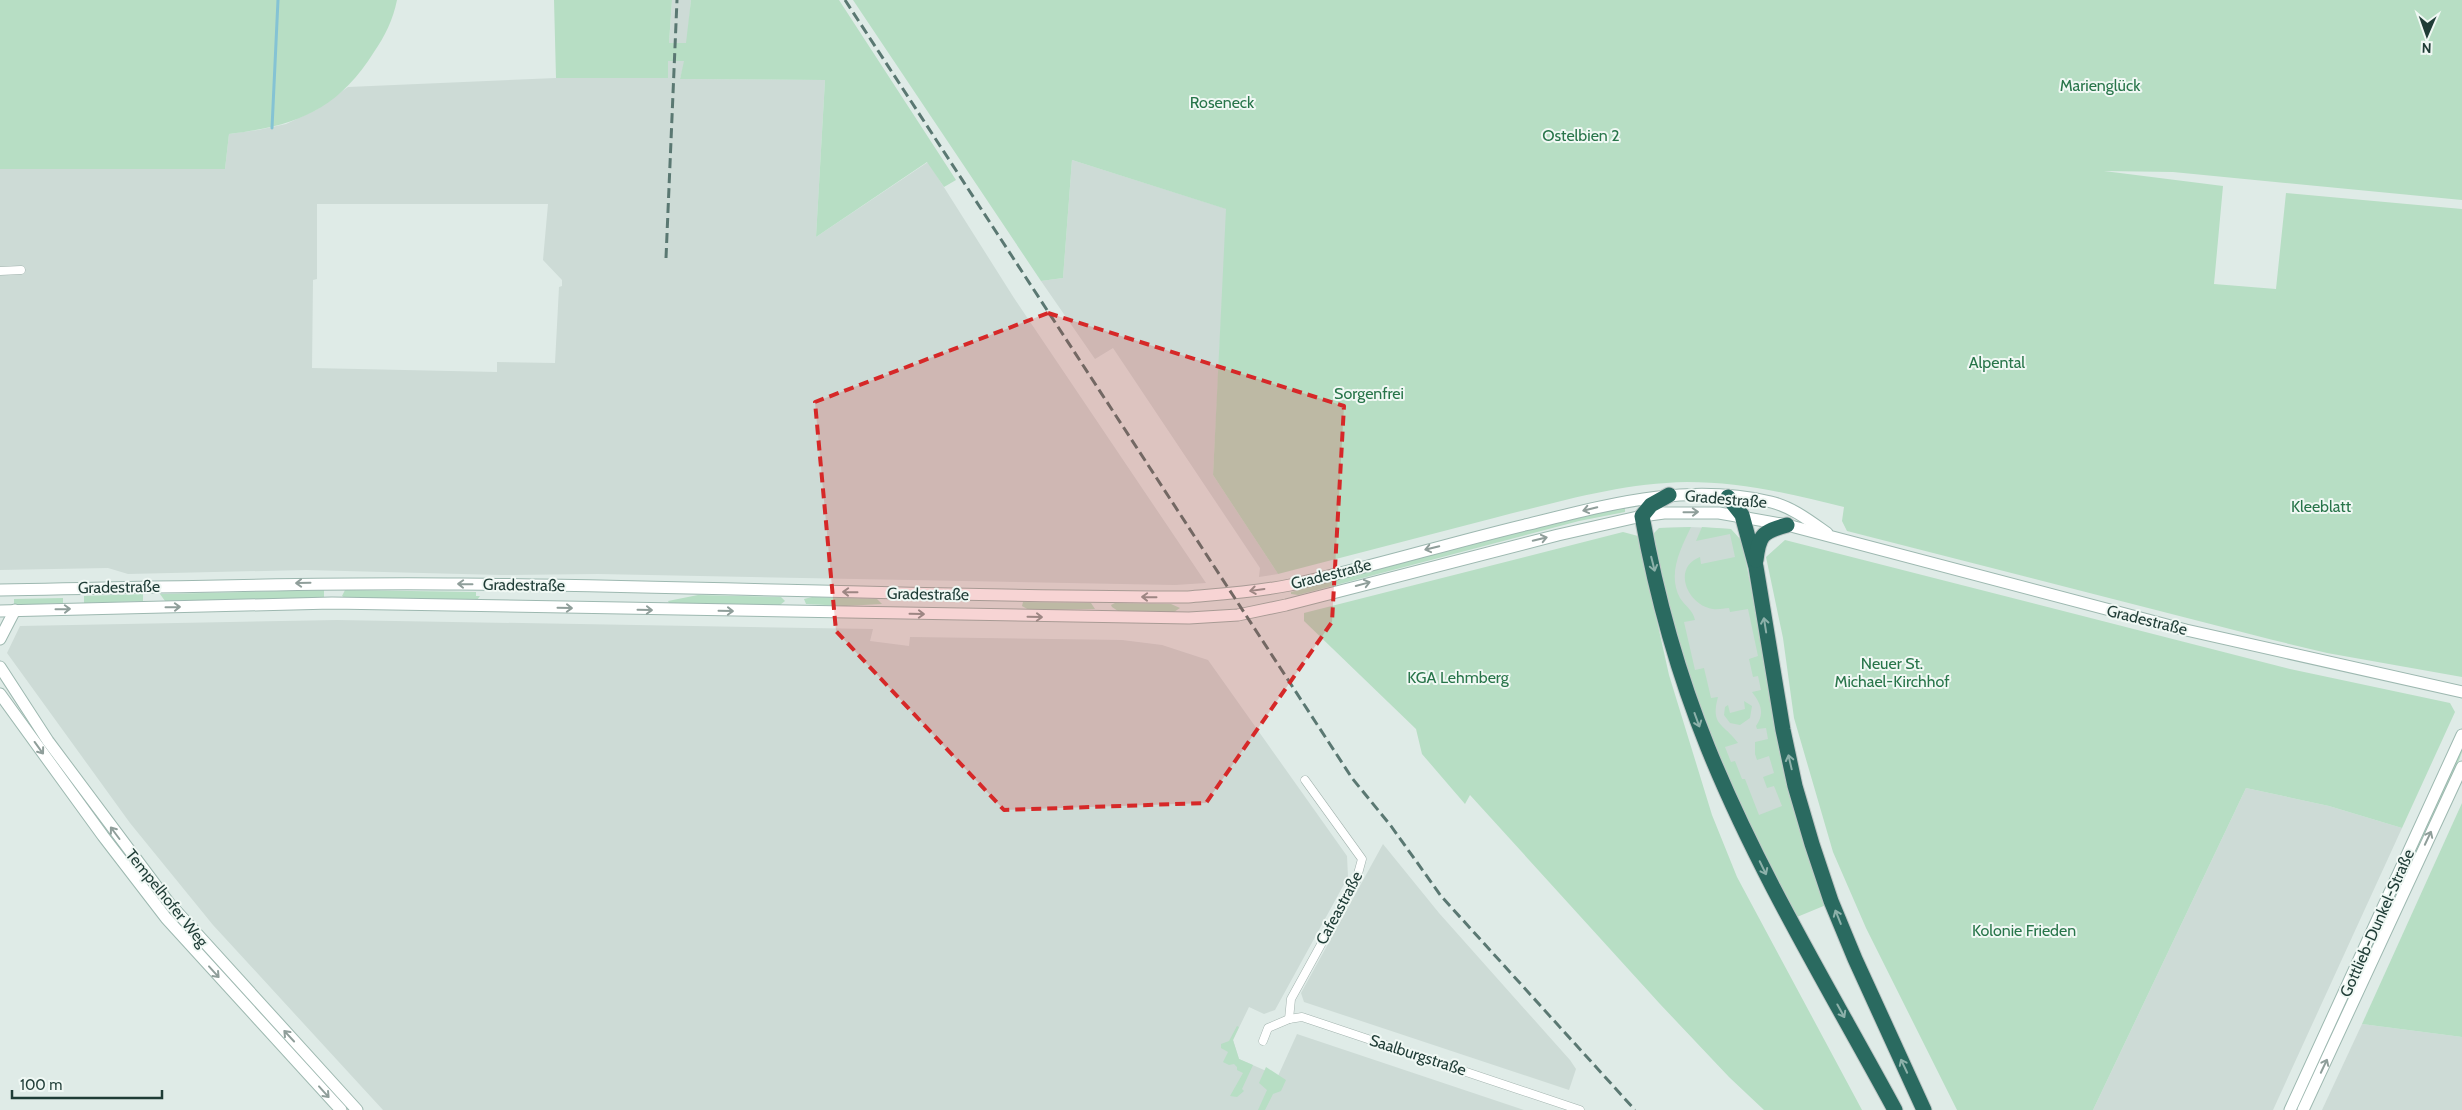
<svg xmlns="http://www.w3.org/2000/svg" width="2462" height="1110" viewBox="0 0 2462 1110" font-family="Cabin,sans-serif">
  <rect width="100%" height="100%" fill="#dfebe7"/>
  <!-- built -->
  <g fill="#cddbd6" fill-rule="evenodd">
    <polygon points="672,0 691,0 687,43 669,43"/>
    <path d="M668,61H685L680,79L825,80L816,237L928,162L1014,298L1206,583L1175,585L598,574L501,575L306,570L128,574L108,568L0,570V169H225L229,134L258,130L286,124L316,110L348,87L556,78H668ZM317,204H548L543,260L562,280V286L559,287L555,363L497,362V372L312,368L313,280L317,279Z"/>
    <polygon points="1072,160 1227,209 1213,475 1278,574 1259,577 1260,568 1113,348 1095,359 1041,281 1063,278"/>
    <polygon points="1691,527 1731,529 1765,661 1797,917 1712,741 1659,528"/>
    <polygon points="337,620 873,629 870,641 909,646 910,637 1122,640 1162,645 1208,660 1347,856 1348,877 1275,1010 1264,1014 1249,1007 1233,1040 1239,1059 1278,1076 1297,1034 1524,1110 383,1110 213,925 130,823 7,653 20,626"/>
    <polygon points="2246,788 2329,806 2402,828 2273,1110 2093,1110"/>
    <polygon points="1383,844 1439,913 1570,1060 1576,1069 1569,1090 1304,1002 1301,993"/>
    <polygon points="2362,1024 2462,1037 2462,1110 2322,1110"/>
  </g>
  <!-- green -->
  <g fill="#b7dec4">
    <path d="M0,0H397C393,20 385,36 374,52C337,111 295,126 229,134L225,169H0Z"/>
    <polygon points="554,0 672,0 669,43 686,43 691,0 839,0 956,180 944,187 927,162 816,237 825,80 680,79 684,61 668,61 668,78 556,78"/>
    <path d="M853,0H2462V200L2173,172L2104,171L2223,186L2214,284L2276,289L2286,193L2462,209V677L2327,653L2273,640L1847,531L1842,521L1844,507C1793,494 1741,482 1687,482C1621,483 1558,502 1494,518C1422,537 1350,555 1278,574L1213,475L1226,209L1072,160L1063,278L1041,281Z"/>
    <polygon points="1625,508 1625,512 1579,521 1298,595 1291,594 1291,592 1578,517"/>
    <path d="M1691,527C1681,548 1667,574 1680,598C1685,606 1693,610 1695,620L1684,622L1695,670L1704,668L1711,698L1718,697C1710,726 1724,723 1738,743L1725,747L1731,762L1735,761L1742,779H1745L1759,815L1782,806L1774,786L1767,788L1763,777L1774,773L1769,756L1757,760L1755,754V742L1768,739L1766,728L1757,729L1756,726C1765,713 1761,704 1752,692L1761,690L1758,676L1753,677L1749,659L1758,656L1748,609L1730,612L1729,608C1724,608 1718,610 1713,609C1688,606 1671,568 1700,557L1701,564L1735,557L1730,534L1696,541L1702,527L1731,529L1742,541L1765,661L1826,905L1797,917C1755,843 1719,766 1692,685C1675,636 1664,585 1653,534L1659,528Z"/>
    <polygon points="1623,532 1638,536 1669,675 1712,815 1737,877 1862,1110 1764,1110 1729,1077 1660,1004 1470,795 1465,804 1422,754 1416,729 1304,621 1304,613"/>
    <polygon points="1785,540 2290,669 2450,703 2455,712 2402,828 2329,806 2246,788 2093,1110 1957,1110 1866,928 1833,852 1794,718 1783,638 1766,557"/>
    <polygon points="324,590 324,598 165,601 160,594"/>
    <polygon points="345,590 476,592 476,596 480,596 477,600 345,598 342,596"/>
    <polygon points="143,594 143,601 84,603 84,596"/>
    <polygon points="698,595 781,597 785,601 780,605 669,603 668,601"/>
    <polygon points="812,597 877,599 882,604 845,606 806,604 804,599"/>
    <polygon points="63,598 63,603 14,605 14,599"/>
    <polygon points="1023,602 1091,603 1095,609 1029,610 1022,606"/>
    <polygon points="1115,603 1171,604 1180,608 1174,612 1118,611 1112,607 1111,605"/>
    <polygon points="1744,701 1752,706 1750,718 1740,725 1730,723 1724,715 1725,707 1728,705 1730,713 1745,709"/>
    <polygon points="2462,743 2462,752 2451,782 2301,1110 2294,1110"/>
    <polygon points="2462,803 2462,1037 2362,1024"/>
    <polygon points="1237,1026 1239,1027 1233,1040 1239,1059 1253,1065 1242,1089 1244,1091 1237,1097 1230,1096 1243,1073 1237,1070 1237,1067 1234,1064 1229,1065 1223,1062 1228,1052 1221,1048 1221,1044 1229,1041"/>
    <polygon points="1266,1067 1286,1080 1281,1091 1273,1094 1265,1110 1258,1110 1267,1090 1259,1083"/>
  </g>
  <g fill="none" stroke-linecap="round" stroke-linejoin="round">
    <!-- stream -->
    <polyline stroke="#84c3d4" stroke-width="3" points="272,128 278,0"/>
    <!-- street casing -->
    <g stroke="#a2b3ae" stroke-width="9">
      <g id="street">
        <polyline points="0,271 21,270"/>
        <polyline points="1289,1019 1291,999 1356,881 1362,859 1305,780"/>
        <polyline points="1263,1041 1268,1028 1289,1019 1302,1017 1580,1110"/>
      </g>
    </g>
    <!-- secondary casing -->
    <g stroke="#9db8b0" stroke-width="13">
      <g id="secondary">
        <path d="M0,590C153,588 306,582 460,584C702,586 945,597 1188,597C1222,594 1256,592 1290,585C1368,568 1446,544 1525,525C1607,505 1685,482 1771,502C1792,507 1810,521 1827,533"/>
        <polyline points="0,611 332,603 1189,618 1238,615 1286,605 1558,535 1642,516 1664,513 1719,513 1787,525 2186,630 2462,692"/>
        <polyline points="0,639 15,610"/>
        <polyline points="0,667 48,741 169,903 357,1110"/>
        <polyline points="0,694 103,836 166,918 341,1110"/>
        <polyline points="2290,1110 2462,735"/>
        <polyline points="2303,1110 2462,767"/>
      </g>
    </g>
    <!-- highway casing -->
    <g stroke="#c0c8c7" stroke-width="17">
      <g id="highway">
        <path d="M1669,495L1651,505L1642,516C1656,594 1678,674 1708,748C1759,874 1830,990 1895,1110"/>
        <polyline points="1728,497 1742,515 1756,567 1783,730 1795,786 1812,844 1831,901 1855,959 1924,1110"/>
        <path d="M1756,560C1759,535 1762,532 1787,525"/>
      </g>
    </g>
    <!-- street -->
    <use href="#street" stroke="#fff" stroke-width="8"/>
    <!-- secondary -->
    <use href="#secondary" stroke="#fff" stroke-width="11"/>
    <!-- highway -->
    <use href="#highway" stroke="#2a6a60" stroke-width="15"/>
    <!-- rail -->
    <g stroke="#5a7872" stroke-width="3" stroke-dasharray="10 5" stroke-linecap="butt">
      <polyline points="845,0 1352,778 1391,826 1441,896 1635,1110"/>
      <polyline points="666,258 677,0"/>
    </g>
  </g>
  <!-- one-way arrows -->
  <defs><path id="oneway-shaft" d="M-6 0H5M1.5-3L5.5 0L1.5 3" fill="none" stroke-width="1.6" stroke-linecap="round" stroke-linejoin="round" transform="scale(1.25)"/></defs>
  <g stroke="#8f9e9a">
    <use href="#oneway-shaft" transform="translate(1590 509) rotate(166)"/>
    <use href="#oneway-shaft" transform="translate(1691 512) rotate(-1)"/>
    <use href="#oneway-shaft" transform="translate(1540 539) rotate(-14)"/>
    <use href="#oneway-shaft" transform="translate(1432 548) rotate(166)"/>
    <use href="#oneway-shaft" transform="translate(303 583) rotate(179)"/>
    <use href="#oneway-shaft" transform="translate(465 584) rotate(-179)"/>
    <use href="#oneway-shaft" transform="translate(1363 584) rotate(-15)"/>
    <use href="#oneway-shaft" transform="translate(1257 590) rotate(172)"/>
    <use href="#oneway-shaft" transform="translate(850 592) rotate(-179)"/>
    <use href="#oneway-shaft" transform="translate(1149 597) rotate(-179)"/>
    <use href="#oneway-shaft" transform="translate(173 607) rotate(-1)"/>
    <use href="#oneway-shaft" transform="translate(565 608) rotate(1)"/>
    <use href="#oneway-shaft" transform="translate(63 609) rotate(-1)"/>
    <use href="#oneway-shaft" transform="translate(645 610) rotate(1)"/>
    <use href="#oneway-shaft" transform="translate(726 611) rotate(1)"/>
    <use href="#oneway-shaft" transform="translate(917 614) rotate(1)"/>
    <use href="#oneway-shaft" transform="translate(1035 617) rotate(1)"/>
    <use href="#oneway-shaft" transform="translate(39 748) rotate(54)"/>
    <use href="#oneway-shaft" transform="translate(115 833) rotate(-127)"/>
    <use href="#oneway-shaft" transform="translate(2428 838) rotate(-65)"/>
    <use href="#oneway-shaft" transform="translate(214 972) rotate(48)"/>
    <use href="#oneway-shaft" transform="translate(289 1036) rotate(-133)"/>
    <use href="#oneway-shaft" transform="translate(2324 1066) rotate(-65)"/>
    <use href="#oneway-shaft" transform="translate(324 1092) rotate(48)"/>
  </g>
  <g stroke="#8db1aa">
    <use href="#oneway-shaft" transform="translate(1653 564) rotate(76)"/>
    <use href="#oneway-shaft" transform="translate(1765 625) rotate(-99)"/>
    <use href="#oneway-shaft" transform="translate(1697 720) rotate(70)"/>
    <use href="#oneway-shaft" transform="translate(1790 762) rotate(-103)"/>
    <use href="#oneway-shaft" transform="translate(1763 868) rotate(64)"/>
    <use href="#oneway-shaft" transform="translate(1838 917) rotate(-112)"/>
    <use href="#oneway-shaft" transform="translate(1841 1011) rotate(61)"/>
    <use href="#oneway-shaft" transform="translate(1904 1066) rotate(-115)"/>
  </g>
  <!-- marked area -->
  <path fill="#d62828" fill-opacity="0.2" stroke="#d62828" stroke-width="4" stroke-dasharray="10 6" stroke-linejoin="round" d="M1048,313L1344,406L1332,622L1206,803L1004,810L836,631L815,402Z"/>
  <g text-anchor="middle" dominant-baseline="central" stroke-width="4" stroke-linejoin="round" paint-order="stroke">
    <!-- park labels -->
    <g font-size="16" fill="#28754a" stroke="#f0f8f4">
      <text x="2100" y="85">Marienglück</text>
      <text x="1222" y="102">Roseneck</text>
      <text x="1581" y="135">Ostelbien 2</text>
      <text x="1997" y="362">Alpental</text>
      <text x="1369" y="393">Sorgenfrei</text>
      <text x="2321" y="506">Kleeblatt</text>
      <text x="1892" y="663">Neuer St.<tspan x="1892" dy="18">Michael-Kirchhof</tspan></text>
      <text x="1458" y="677">KGA Lehmberg</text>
      <text x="2024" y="930">Kolonie Frieden</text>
    </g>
    <!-- street labels -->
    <g font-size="16" fill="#1f3c36" stroke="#f0f8f4">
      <text transform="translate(1726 499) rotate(5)">Gradestraße</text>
      <text transform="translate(1331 574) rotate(-14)">Gradestraße</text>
      <text transform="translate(524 585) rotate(1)">Gradestraße</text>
      <text transform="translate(119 587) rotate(-1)">Gradestraße</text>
      <text transform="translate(928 594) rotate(1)">Gradestraße</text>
      <text transform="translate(2147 620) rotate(14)">Gradestraße</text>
      <text transform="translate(167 898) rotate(51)">Tempelhofer Weg</text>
      <text transform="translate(1339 908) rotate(-62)">Cafeastraße</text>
      <text transform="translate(2377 923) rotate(-66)">Gottlieb-Dunkel-Straße</text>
      <text transform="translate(1418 1055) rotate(18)">Saalburgstraße</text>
    </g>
  </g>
  <!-- north arrow -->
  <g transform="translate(2427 35) rotate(182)" stroke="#f0f8f4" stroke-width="4" paint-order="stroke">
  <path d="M0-4L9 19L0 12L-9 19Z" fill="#1f3c36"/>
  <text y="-8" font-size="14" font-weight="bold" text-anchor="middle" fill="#1f3c36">N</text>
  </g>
  <!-- scale -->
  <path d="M12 1090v8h150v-8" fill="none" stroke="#1f3c36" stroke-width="2.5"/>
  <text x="20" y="1090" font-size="15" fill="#1f3c36" stroke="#f0f8f4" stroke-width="4" paint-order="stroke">100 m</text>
</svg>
